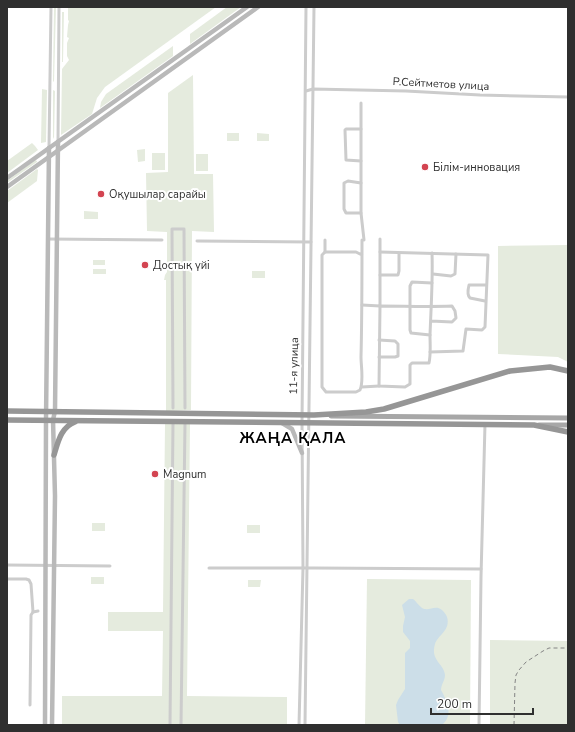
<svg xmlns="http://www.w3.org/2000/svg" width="575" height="732" viewBox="0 0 575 732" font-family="'Nunito Sans',sans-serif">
  <rect width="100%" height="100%" fill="#fff"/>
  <!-- green -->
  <g fill="#e5ebde">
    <polygon points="54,7 56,7 54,82 53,81"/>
    <polygon points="68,7 216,7 105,87 97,98 92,114 61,135 62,69 69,60 67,56 67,43 69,38 67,37 68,25 69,21 68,20"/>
    <polygon points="227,7 241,7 190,44 190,34"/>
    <polygon points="62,12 64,12 63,62 62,62"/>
    <polygon points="173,46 173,56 100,108 101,102 106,94"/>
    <polygon points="193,75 194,174 213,174 214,232 192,231 191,410 166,411 166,280 164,280 165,275 167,272 167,232 147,231 146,173 168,172 168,93"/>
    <polygon points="42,89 47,90 46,142 41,143"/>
    <polygon points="53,90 55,91 54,139 53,137"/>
    <rect x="227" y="133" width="12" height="8"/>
    <polygon points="257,133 269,134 269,141 257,141"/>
    <polygon points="32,143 35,146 38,150 7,173 7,161"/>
    <polygon points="145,149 145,161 138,162 137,150"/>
    <rect x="152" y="153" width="13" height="17"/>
    <rect x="196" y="154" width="12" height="17"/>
    <polygon points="35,160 37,161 37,162 7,183 7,181"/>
    <polygon points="37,169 38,170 37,181 7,203 7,191"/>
    <polygon points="84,211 98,212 98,219 84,219"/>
    <polygon points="568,245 568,362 558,357 498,354 498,246"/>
    <rect x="93" y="260" width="12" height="5"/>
    <rect x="93" y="269" width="13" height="5"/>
    <rect x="252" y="271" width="13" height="7"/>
    <polygon points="165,424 190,424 187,696 287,697 287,725 62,725 62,696 162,696 163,631 108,631 108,612 163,612"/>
    <rect x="92" y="523" width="13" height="8"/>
    <rect x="247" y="525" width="13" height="8"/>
    <rect x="91" y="577" width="13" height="7"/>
    <polygon points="367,579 471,580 470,725 365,725"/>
    <polygon points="248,580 261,580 260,587 248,587"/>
    <polygon points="490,640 568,641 568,725 490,725"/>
  </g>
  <!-- water -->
  <path fill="#ccdee8" d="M409,599H413C416,601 418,605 422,608C429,612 435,604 442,610C444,612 446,614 447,617C451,630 438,635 435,644C430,661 444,663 445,675C445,681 441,684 441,690C447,701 454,715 442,725H400L398,722L396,705L398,700L405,689V653L410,648V641L403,632V626L405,617L402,605Z"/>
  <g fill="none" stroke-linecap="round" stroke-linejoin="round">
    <!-- street -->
    <g stroke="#ccc" stroke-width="3">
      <polyline points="306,91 313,89 406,91 480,95 568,97"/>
      <polyline points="361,103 361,213 364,240"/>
      <polyline points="361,129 346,129 345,130 346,160 361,161"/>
      <polyline points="58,142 59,7"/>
      <polyline points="49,147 51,7"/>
      <polyline points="361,183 348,181 344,183 344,209 346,213 361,213"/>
      <polyline points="48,239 162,240"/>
      <polyline points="325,240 325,252"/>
      <path d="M362,240C362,279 362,318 361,357C361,367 364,381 360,390L356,392H326L322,387V255L325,252H356L362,255"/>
      <polyline points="197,241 311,242"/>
      <polyline points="380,252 488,255 485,327 482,330 466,329 463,351 430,352"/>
      <polyline points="433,274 451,276 455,274 456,254"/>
      <polyline points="380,275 398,275 399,271 399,253"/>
      <path d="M485,301L470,298C467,295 468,289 469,285H486"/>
      <polyline points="362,305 380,306 380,239"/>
      <path d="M431,321L452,322L456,318L455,311L452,306C428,307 404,306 380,306L379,386L405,387L410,384V365L412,363H429C431,354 430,344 430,335C431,307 433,280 432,253"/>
      <polyline points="430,335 411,333 410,330 410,286 412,282 432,283"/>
      <polyline points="379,357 395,357 398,356 398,344 395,341 379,340"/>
      <polyline points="362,387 379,386"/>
      <polyline points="173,408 172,229 184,229 185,408"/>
      <polyline points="7,565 110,566"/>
      <polyline points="209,568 314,568 481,569"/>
      <polyline points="7,579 26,579 29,580 31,584 33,612"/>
      <polyline points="30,705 31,615 33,612 38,611"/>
      <polyline points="170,725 173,423"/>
      <polyline points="181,725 185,423"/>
      <polyline points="299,725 303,568 302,423 306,7"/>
      <polyline points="305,725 314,7"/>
      <polyline points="479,725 481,577 485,424"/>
    </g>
    <!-- secondary -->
    <g stroke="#b9b9b9" stroke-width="4.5">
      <polyline points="7,178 247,7"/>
      <polyline points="7,187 258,7"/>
      <polyline points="282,423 292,429 302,453"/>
      <polyline points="45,725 46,420 49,148"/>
      <polyline points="52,725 55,496 53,420 55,411 58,142"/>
    </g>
    <!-- primary -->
    <g stroke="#a7a7a7" stroke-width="5">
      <polyline points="331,416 568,418"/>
      <polyline points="539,425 568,425"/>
    </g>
    <!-- highway -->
    <g stroke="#969696" stroke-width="5.5">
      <polyline points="7,411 314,415 366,412 384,409 510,371 550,367 568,371"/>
      <polyline points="7,420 534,425 568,432"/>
      <path d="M54,455C58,442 61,427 75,422"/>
    </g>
    <!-- rail -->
    <polyline stroke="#848484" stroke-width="1" stroke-dasharray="4 3" stroke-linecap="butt" points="514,725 515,683 516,675 519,670 526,662 543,651 549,648 568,648"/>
  </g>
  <!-- markers -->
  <g fill="#d34451" stroke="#fff" stroke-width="1.5">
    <circle cx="425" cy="167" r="4"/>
    <circle cx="101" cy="194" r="4"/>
    <circle cx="145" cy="265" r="4"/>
    <circle cx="155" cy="474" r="4"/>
  </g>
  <g text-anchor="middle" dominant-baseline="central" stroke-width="4" stroke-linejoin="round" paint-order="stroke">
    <!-- street labels -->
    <g font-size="11" fill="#2f2f2f" stroke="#fff">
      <text transform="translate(441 84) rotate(3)">Р.Сейтметов улица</text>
      <text transform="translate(294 366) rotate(-89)">11-я улица</text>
    </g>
    <!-- poi labels -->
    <g font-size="11" fill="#2f2f2f" stroke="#fff" text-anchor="start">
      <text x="433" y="167">Білім-инновация</text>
      <text x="109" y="194">Оқушылар сарайы</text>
      <text x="153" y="265">Достық үйі</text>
      <text x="163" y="474">Magnum</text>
    </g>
    <!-- district labels -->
    <g font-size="15" font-weight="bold" letter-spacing="1" fill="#000" stroke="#fff">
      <text x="293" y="438">ЖАҢА ҚАЛА</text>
    </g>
  </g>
  <!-- border -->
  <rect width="575" height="732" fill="none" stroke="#2f2f2f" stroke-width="16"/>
  <!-- scale -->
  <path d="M431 708v6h102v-6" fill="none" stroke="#2f2f2f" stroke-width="2"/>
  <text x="437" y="708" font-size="12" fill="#2f2f2f" stroke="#ffffff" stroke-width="3" paint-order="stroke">200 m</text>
</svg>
